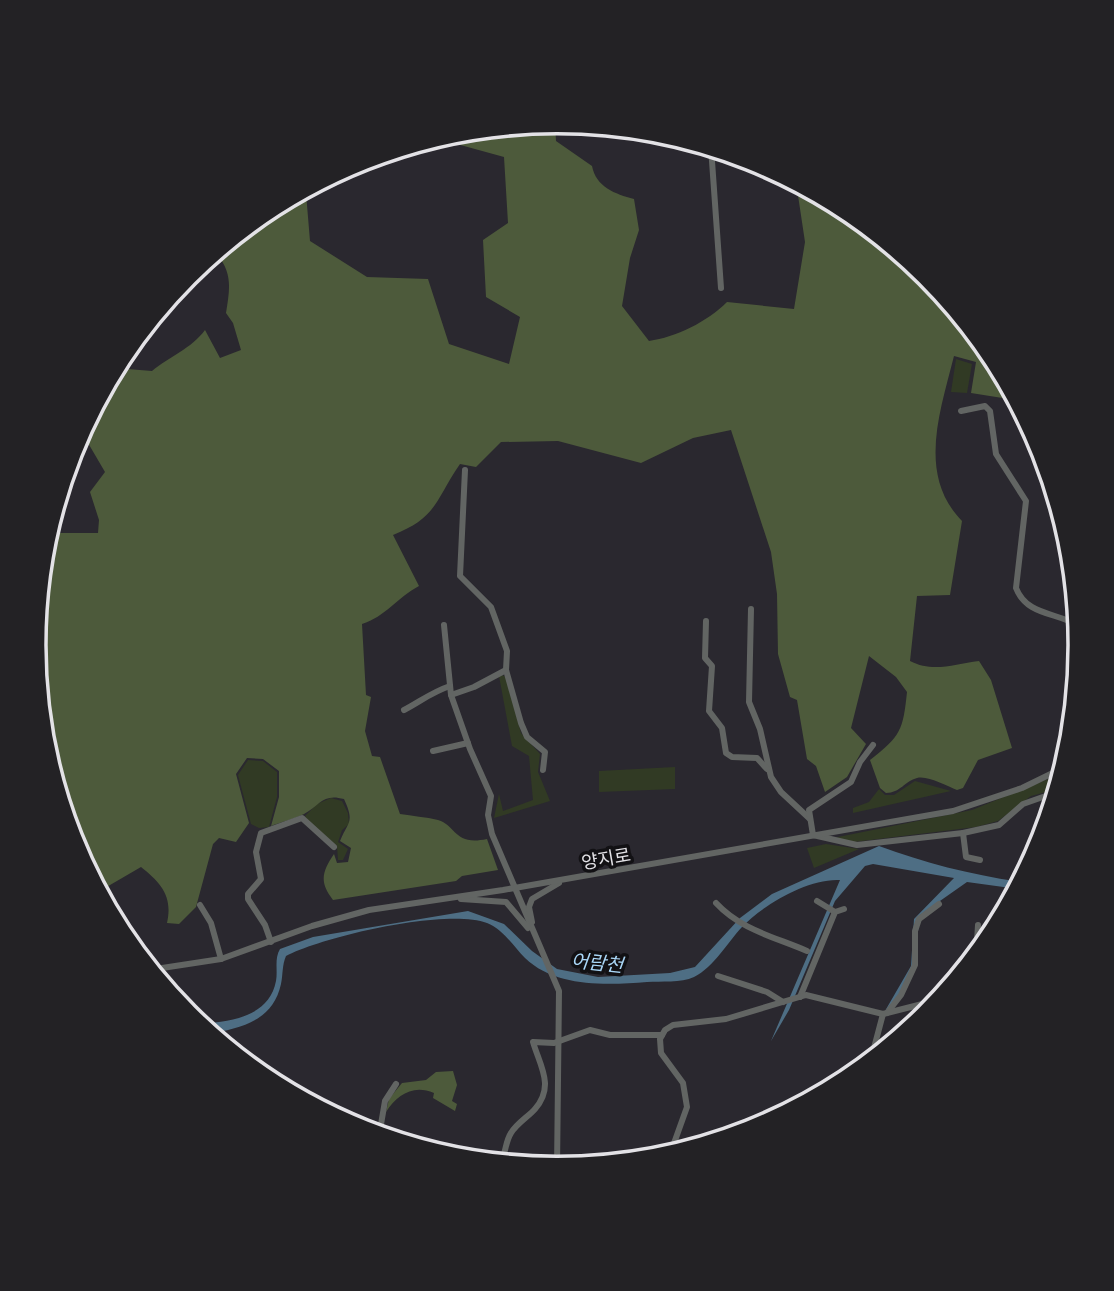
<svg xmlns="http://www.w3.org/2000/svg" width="1114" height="1291" viewBox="0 0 1114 1291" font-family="Commissioner,'Noto Sans KR',sans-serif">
  <rect width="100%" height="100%" fill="#2a282f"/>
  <!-- green -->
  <g fill="#313a24">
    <polygon points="956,359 972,364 967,393 951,392"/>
    <polygon points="502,675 506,677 521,733 540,754 538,772 550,801 494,818 499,794 503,811 533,800 529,756 512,746 499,676"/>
    <polygon points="248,760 263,761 277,772 277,797 269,827 259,828 251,824 238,775"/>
    <polygon points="675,767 675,789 599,792 599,771"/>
    <polygon points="1063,773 1058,789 1031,796 998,821 976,827 854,842 833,838 972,810"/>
    <polygon points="915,781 951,791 853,813 853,808 869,802 879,789 885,795 894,795"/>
    <polygon points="331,798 342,801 348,813 349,824 342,830 338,842 348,849 343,860 338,860 337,846 310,824 305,816 317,804"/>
    <polygon points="60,803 69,805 77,833 72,841"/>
    <polygon points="826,844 859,849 814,868 807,848"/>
  </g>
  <!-- forest -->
  <g fill="#4d5a3b">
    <path d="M555,122L556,141L592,166C596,187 615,194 634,199L639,230L630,258L622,306L649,341C676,337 707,322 727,302L794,309L805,242L796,182C813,191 832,199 848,210C935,267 998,354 1041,447L1024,438L1015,400L971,393L976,362L954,356C940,412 917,475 962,521L950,595L917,596L910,661C933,673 954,664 979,661L991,680L1012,748L978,760L963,788L957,790C947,786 927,775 917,778C905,781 900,793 886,793L880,788L870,760C901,736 903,730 907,692L896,677L869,656L851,728L866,744L847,777L825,792L816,766L807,759L797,700L790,697L778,654L777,594L771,552L731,430L693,438L641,463L558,441L501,442L476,467L460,464C435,500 438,517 393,535L419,586C398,597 385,617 362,624L366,695L371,697L365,731L372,756L380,757L400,814C412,816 426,817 438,820C457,826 454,846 487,839L498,870L462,876L456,881L333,900C319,882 322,872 334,854L337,863L348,862L351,848L340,841C348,821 355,823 344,799C323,793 320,805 304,814C294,819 281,822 271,826L279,797V771L263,759L247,758L236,774L249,823L236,842L219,838L213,844L196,907L179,924L167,923C173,896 161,883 141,867L98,892C92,882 95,875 89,865L82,863L80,851L73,844L79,834L71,803L59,800L55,786L57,772L48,763L43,747L33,645L45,537L59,533H98L99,520L90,492L105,472L81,431L115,368L152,371C170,356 191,349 205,330L220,358L241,350L233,323L226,313C230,288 233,272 215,252L266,210L303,190L306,193L310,241L367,277L428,279L449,344L509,364L520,317L486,297L483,240L508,223L504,157L435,138L370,163L367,158L455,132Z"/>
    <path d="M1071,548L1078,618C1058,601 1068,571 1071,548Z"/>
    <path d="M453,1071L457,1085L452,1101L457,1104L455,1111L433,1098L434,1093C413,1084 397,1095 386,1112L389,1099L402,1083L426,1080L436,1072Z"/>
  </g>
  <!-- water -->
  <path fill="#4e6e84" d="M879,846C925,863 972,875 1021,882L1018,889L967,882L920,915L914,963L899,995L885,1011L911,966L914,919L954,878L873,864L865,866L835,901L789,1010L771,1041L840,880C808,878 763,905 742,927C727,943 714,967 694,977C681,983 661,981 647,982C608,985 556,988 525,958C513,946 503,929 487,923C446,908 325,936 286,956C282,965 283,974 281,984C273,1021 241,1028 208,1034L197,1024C228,1022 269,1018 276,981C278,970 274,959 280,949L313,937L468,911L504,924L532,951L557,969L598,977L670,973L695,967L740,918L772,894Z"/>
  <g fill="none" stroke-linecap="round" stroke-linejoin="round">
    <!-- minor -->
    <g stroke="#626563" stroke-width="6">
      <polyline points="711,147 721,288"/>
      <path d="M961,411L985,406L990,411L996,454L1026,501L1016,588C1027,616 1057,612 1079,626"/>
      <polyline points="465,470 460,576 491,607 507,651 506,670 521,723 527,737 545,752 543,770"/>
      <polyline points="751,609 749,702 760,729 771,777 781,792 810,819"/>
      <polyline points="706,621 705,658 712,666 709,711 722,728 726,753 732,757 757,758 767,769"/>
      <polyline points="444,625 451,695 470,749 491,796 488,815 492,834 559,991 557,1169"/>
      <polyline points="451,695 474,687 506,670"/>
      <path d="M404,710C421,701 432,692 450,686"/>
      <polyline points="873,745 860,762 851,782 809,810 813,835 857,845 963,833 999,825 1023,804 1057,792"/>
      <polyline points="433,751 468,743"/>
      <polyline points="963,833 966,857 980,860"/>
      <polyline points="461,899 506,902 528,928"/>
      <polyline points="817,901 835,912"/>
      <path d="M716,903C741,930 775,937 807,951"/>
      <polyline points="200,905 211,923 221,959"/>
      <polyline points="532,922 529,907 532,899 559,883"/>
      <polyline points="271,942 265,925 248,899 248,894 261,879 256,852 261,833 302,818 334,847"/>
      <polyline points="976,957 978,925"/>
      <polyline points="149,970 221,959 312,926 369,910 503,890 953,811 1022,788 1065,767"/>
      <polyline points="718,976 767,992 783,1002"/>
      <polyline points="800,997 835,912 844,909"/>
      <polyline points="887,1013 901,995 915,965 915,931 919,919 939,904"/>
      <polyline points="870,1063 883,1014"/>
      <polyline points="247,1065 248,1060"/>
      <polyline points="379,1136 385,1101 396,1084"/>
      <polyline points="665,1157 673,1146 687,1107 683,1083 661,1053 660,1039 665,1030 673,1025 726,1019 806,995 883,1014 942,999"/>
      <path d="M500,1164C506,1154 505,1142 511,1133C517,1123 528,1117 535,1109C555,1086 540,1066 533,1042L554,1043L590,1030L610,1035H662"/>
    </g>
  </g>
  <g text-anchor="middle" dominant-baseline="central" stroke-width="7" stroke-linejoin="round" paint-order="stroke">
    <!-- street labels -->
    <g font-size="18" fill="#e3e2e6" stroke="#121114">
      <text transform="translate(606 858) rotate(-10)">양지로</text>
    </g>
    <!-- water labels -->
    <g font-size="19" font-style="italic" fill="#aad7f7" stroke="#121114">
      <text transform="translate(597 962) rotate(6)">어람천</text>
    </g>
  </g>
  <!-- crop -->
  <path d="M0 0H1114V1291H0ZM46 645a511 511 0 1 1 1022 0a511 511 0 1 1-1022 0Z" fill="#232225" fill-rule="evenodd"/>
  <path fill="none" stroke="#e3e2e6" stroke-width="3.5" d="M46 645a511 511 0 1 1 1022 0a511 511 0 1 1-1022 0Z"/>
</svg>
